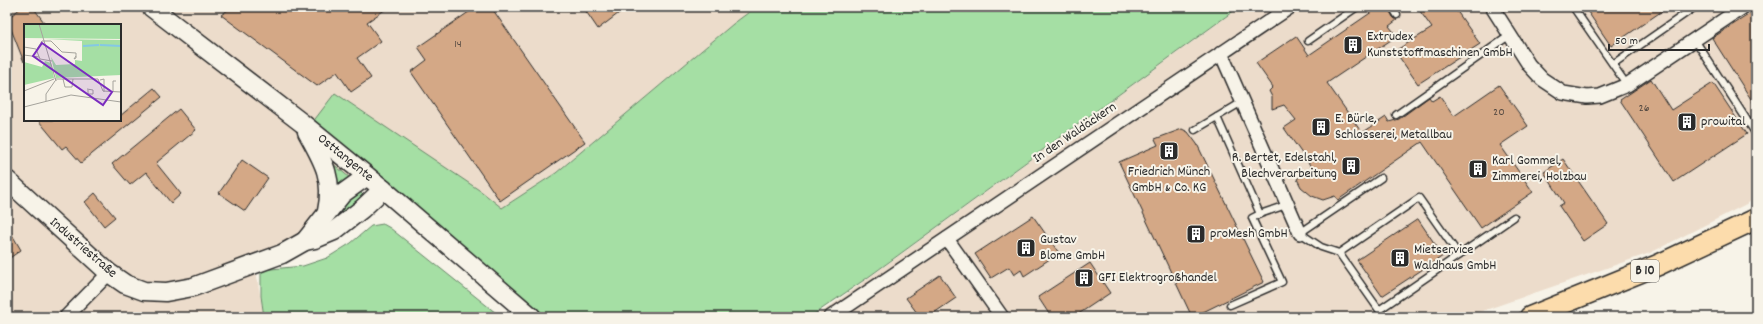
<svg xmlns="http://www.w3.org/2000/svg" width="1763" height="324" viewBox="0 0 1763 324" font-family="Dekko,sans-serif">
  <rect width="100%" height="100%" fill="#f7f3e8"/>
  <filter id="ink" filterUnits="userSpaceOnUse"><feTurbulence type="fractalNoise" baseFrequency=".025" numOctaves="2"/><feDisplacementMap in="SourceGraphic" scale="8" xChannelSelector="R" yChannelSelector="G"/><feConvolveMatrix kernelMatrix="1 2 1 2 8 2 1 2 1" color-interpolation-filters="sRGB"/></filter>
  <g filter="url(#ink)">
    <!-- built -->
    <g fill="#ecdccb" fill-rule="evenodd">
      <path d="M7,7H756L733,24L556,173L502,208L396,197L364,169L306,231L254,260L264,317H7ZM25,25H120V120H25Z"/>
      <polygon points="1240,7 1756,7 1756,199 1650,253 1465,317 815,317"/>
    </g>
    <!-- green -->
    <g fill="#a5dfa4" stroke="#688568">
      <polygon points="756,7 1239,7 867,278 810,317 543,317 484,269 466,249 363,160 312,123 335,93 482,192 502,208 556,173 733,24"/>
      <polygon points="332,163 350,178 338,190"/>
      <path d="M359,191L363,195C356,211 339,217 325,225L347,198Z"/>
      <polygon points="383,224 390,228 501,317 264,317 261,296 261,270 303,266 327,258 351,243 371,226"/>
    </g>
    <!-- building -->
    <g fill="#d4a886" stroke="#2b2b2b">
      <polygon points="22,7 33,7 46,25 25,25 24,62 7,19"/>
      <polygon points="232,7 389,7 367,22 381,41 357,58 371,78 351,92 337,72 317,86 221,15"/>
      <polygon points="476,7 491,7 585,142 500,201 411,72 427,60 418,47"/>
      <polygon points="583,7 627,7 598,29"/>
      <polygon points="1379,7 1388,7 1393,17 1397,20 1389,26 1397,36 1327,83 1362,133 1386,117 1389,122 1399,119 1429,97 1432,101 1440,96 1454,116 1499,85 1528,126 1500,145 1533,192 1481,228 1422,142 1338,200 1335,196 1323,200 1312,196 1301,187 1297,179 1312,168 1284,128 1296,120 1284,105 1272,109 1272,97 1269,91 1273,87 1256,63 1296,36 1309,55"/>
      <polygon points="1417,7 1454,7 1480,44 1418,84 1395,51 1432,28"/>
      <polygon points="1596,7 1668,7 1611,46 1588,12"/>
      <polygon points="1756,10 1756,107 1712,38"/>
      <polygon points="1651,79 1671,110 1713,83 1747,134 1674,182 1620,100"/>
      <polygon points="154,88 162,97 81,163 66,146 62,149 38,120 120,120 120,116"/>
      <polygon points="179,109 196,130 156,163 181,194 171,203 146,172 130,185 112,164"/>
      <polygon points="1182,129 1188,132 1197,144 1264,282 1193,317 1192,317 1119,162 1158,145 1155,139"/>
      <polygon points="1563,159 1608,224 1583,241 1559,206 1564,203 1544,172"/>
      <polygon points="242,160 268,178 245,211 219,193"/>
      <polygon points="95,193 115,217 104,226 85,202"/>
      <polygon points="1033,216 1059,253 1024,276 1021,270 1014,275 1009,267 991,278 975,254"/>
      <polygon points="1418,219 1443,256 1382,296 1357,260"/>
      <polygon points="7,226 21,250 7,260"/>
      <polygon points="1090,263 1110,293 1074,317 1051,317 1038,297"/>
      <polygon points="940,275 956,298 928,317 920,317 906,298"/>
    </g>
    <g fill="none" stroke-linecap="round" stroke-linejoin="round">
      <!-- lane casing -->
      <g stroke="#2b2b2b" stroke-width="9">
        <g id="lane">
          <polyline points="1392,7 1397,15"/>
          <polyline points="1573,7 1627,85"/>
          <polyline points="1695,40 1756,134"/>
          <polyline points="1308,41 1357,7"/>
          <polyline points="1613,64 1695,7"/>
          <polyline points="1396,115 1510,35"/>
          <polyline points="1217,117 1260,214 1289,204"/>
          <polyline points="1195,130 1242,102"/>
          <polyline points="1339,253 1379,310 1459,255 1419,198 1339,253 1321,247 1300,233 1381,178"/>
          <polyline points="1459,255 1514,217"/>
          <polyline points="1230,305 1282,282 1252,218 1260,214"/>
        </g>
      </g>
      <!-- street casing -->
      <g stroke="#2b2b2b" stroke-width="16">
        <g id="street">
          <polyline points="1492,7 1529,65 1542,79 1563,93 1587,97 1600,96 1627,85 1743,7"/>
          <polyline points="1221,53 1300,233"/>
          <polyline points="947,239 1002,317"/>
          <polyline points="66,317 109,273"/>
          <polyline points="831,317 1290,7"/>
        </g>
      </g>
      <!-- secondary casing -->
      <g stroke="#2b2b2b" stroke-width="21">
        <g id="secondary">
          <polyline points="151,7 302,123 383,189 532,317"/>
          <path d="M307,132C323,161 334,178 327,211"/>
          <polyline points="7,180 109,273 125,284 144,291 166,292 193,287 282,254 305,241 315,239 334,231 362,209 383,189"/>
          <polyline points="305,241 342,194 367,176"/>
        </g>
      </g>
      <!-- primary casing -->
      <g stroke="#2b2b2b" stroke-width="23">
        <polyline id="primary" points="1530,317 1658,265 1756,219"/>
      </g>
      <!-- lane -->
      <use href="#lane" stroke="#f7f3e8" stroke-width="6"/>
      <!-- street -->
      <use href="#street" stroke="#f7f3e8" stroke-width="13"/>
      <!-- secondary -->
      <use href="#secondary" stroke="#f7f3e8" stroke-width="18"/>
      <!-- primary -->
      <use href="#primary" stroke="#fcdcac" stroke-width="20"/>
    </g>
  </g>
  <!-- icons -->
  <defs>
    <g id="building-square" transform="scale(1)"><rect x="-9" y="-9" width="18" height="18" rx="4" fill="#2b2b2b" stroke="#f7f3e8"/><path d="M-4-6H4V6H1V3H-1V6H-4ZM-2.5-4.3h1.7v1.8h-1.7ZM.8-4.3h1.7v1.8H.8ZM-2.5-1h1.7V.8h-1.7ZM.8-1h1.7V.8H.8Z" fill="#fff"/></g>
  </defs>
  <g fill-rule="evenodd">
    <use href="#building-square" x="1353" y="45"/>
    <use href="#building-square" x="1687" y="122"/>
    <use href="#building-square" x="1321" y="127"/>
    <use href="#building-square" x="1169" y="151"/>
    <use href="#building-square" x="1351" y="166"/>
    <use href="#building-square" x="1478" y="169"/>
    <use href="#building-square" x="1196" y="234"/>
    <use href="#building-square" x="1026" y="248"/>
    <use href="#building-square" x="1400" y="258"/>
    <use href="#building-square" x="1084" y="278"/>
  </g>
  <g text-anchor="middle" dominant-baseline="central" stroke-width="4" stroke-linejoin="round" paint-order="stroke">
    <!-- number labels -->
    <g font-size="12" fill="#554a42">
      <text x="458" y="44">14</text>
      <text x="1644" y="108">26</text>
      <text x="1499" y="112">20</text>
    </g>
    <!-- shield labels -->
    <rect fill="#f7f3e8" stroke="#686764" stroke-width="1" x="1631" y="260" width="28" height="22" rx="3"/>
    <g font-size="13" font-weight="bold" fill="#2b2b2b">
      <text x="1645" y="271">B 10</text>
    </g>
    <!-- poi labels -->
    <g font-size="14" fill="#2b2b2b" stroke="#f7f3e8" text-anchor="start">
      <text x="1367" y="37">Extrudex<tspan x="1367" dy="16">Kunststoffmaschinen GmbH</tspan></text>
      <text x="1335" y="119">E. Bürle,<tspan x="1335" dy="16">Schlosserei, Metallbau</tspan></text>
      <text x="1701" y="122">prowital</text>
      <text x="1337" y="158" text-anchor="end">R. Bertet, Edelstahl,<tspan x="1337" dy="16">Blechverarbeitung</tspan></text>
      <text x="1492" y="161">Karl Gommel,<tspan x="1492" dy="16">Zimmerei, Holzbau</tspan></text>
      <text x="1169" y="172" text-anchor="middle">Friedrich Münch<tspan x="1169" dy="16">GmbH &amp; Co. KG</tspan></text>
      <text x="1210" y="234">proMesh GmbH</text>
      <text x="1040" y="240">Gustav<tspan x="1040" dy="16">Blome GmbH</tspan></text>
      <text x="1414" y="250">Mietservice<tspan x="1414" dy="16">Waldhaus GmbH</tspan></text>
      <text x="1098" y="278">GFI Elektrogroßhandel</text>
    </g>
    <!-- street labels -->
    <g font-size="14" fill="#2b2b2b" stroke="#f7f3e8">
      <text transform="translate(1075 133) rotate(-34)">In den Waldäckern</text>
      <text transform="translate(345 158) rotate(39)">Osttangente</text>
      <text transform="translate(83 248) rotate(41)">Industriestraße</text>
    </g>
  </g>
  <!-- overview -->
  <g transform="translate(24 24)">
    <rect width="97" height="97" fill="#f7f3e8"/>
    <path d="M0,0H97V15L0,14ZM22,15L97,16V51L32,54L27,33L32,41L51,40V36L58,37V17ZM21,37L27,39L30,54L0,61V38L18,43Z" fill="#a5dfa4"/>
    <path fill="none" stroke="#84c8e5" stroke-width="2" d="M76,21L97,22M59,22L75,21"/>
    <path fill="none" stroke="#a5a39c" stroke-width="1" d="M15,0L32,57L31,54M0,23L12,25L16,35L28,37M13,25L18,17H27L38,28L52,29V34L50,35L52,32M0,31L15,33M32,55H74L79,67L97,68M39,55L41,63H48L49,55M76,56L80,55V68M63,65L69,66V70H64V66M0,67L30,55M89,68V57H92M22,77V70L31,57M0,83L47,71L97,78"/>
    <path fill="#7b2cbf" fill-opacity="0.15" stroke="#7b2cbf" stroke-width="2" d="M18,19L88,68L79,81L9,32Z"/>
    <rect width="97" height="97" fill="none" stroke="#2b2b2b" stroke-width="2"/>
  </g>
  <!-- margin -->
  <rect width="1763" height="324" fill="none" stroke="#f7f3e8" stroke-width="24"/>
  <rect x="12" y="12" width="1739" height="300" fill="none" stroke="#2b2b2b" stroke-width="1.5" filter="url(#ink)"/>
  <!-- scale -->
  <path d="M1609 44v6h100v-6" fill="none" stroke="#2b2b2b" stroke-width="2"/>
  <text x="1615" y="44" font-size="12" fill="#2b2b2b" stroke="#f7f3e8" stroke-width="3" paint-order="stroke">50 m</text>
</svg>
